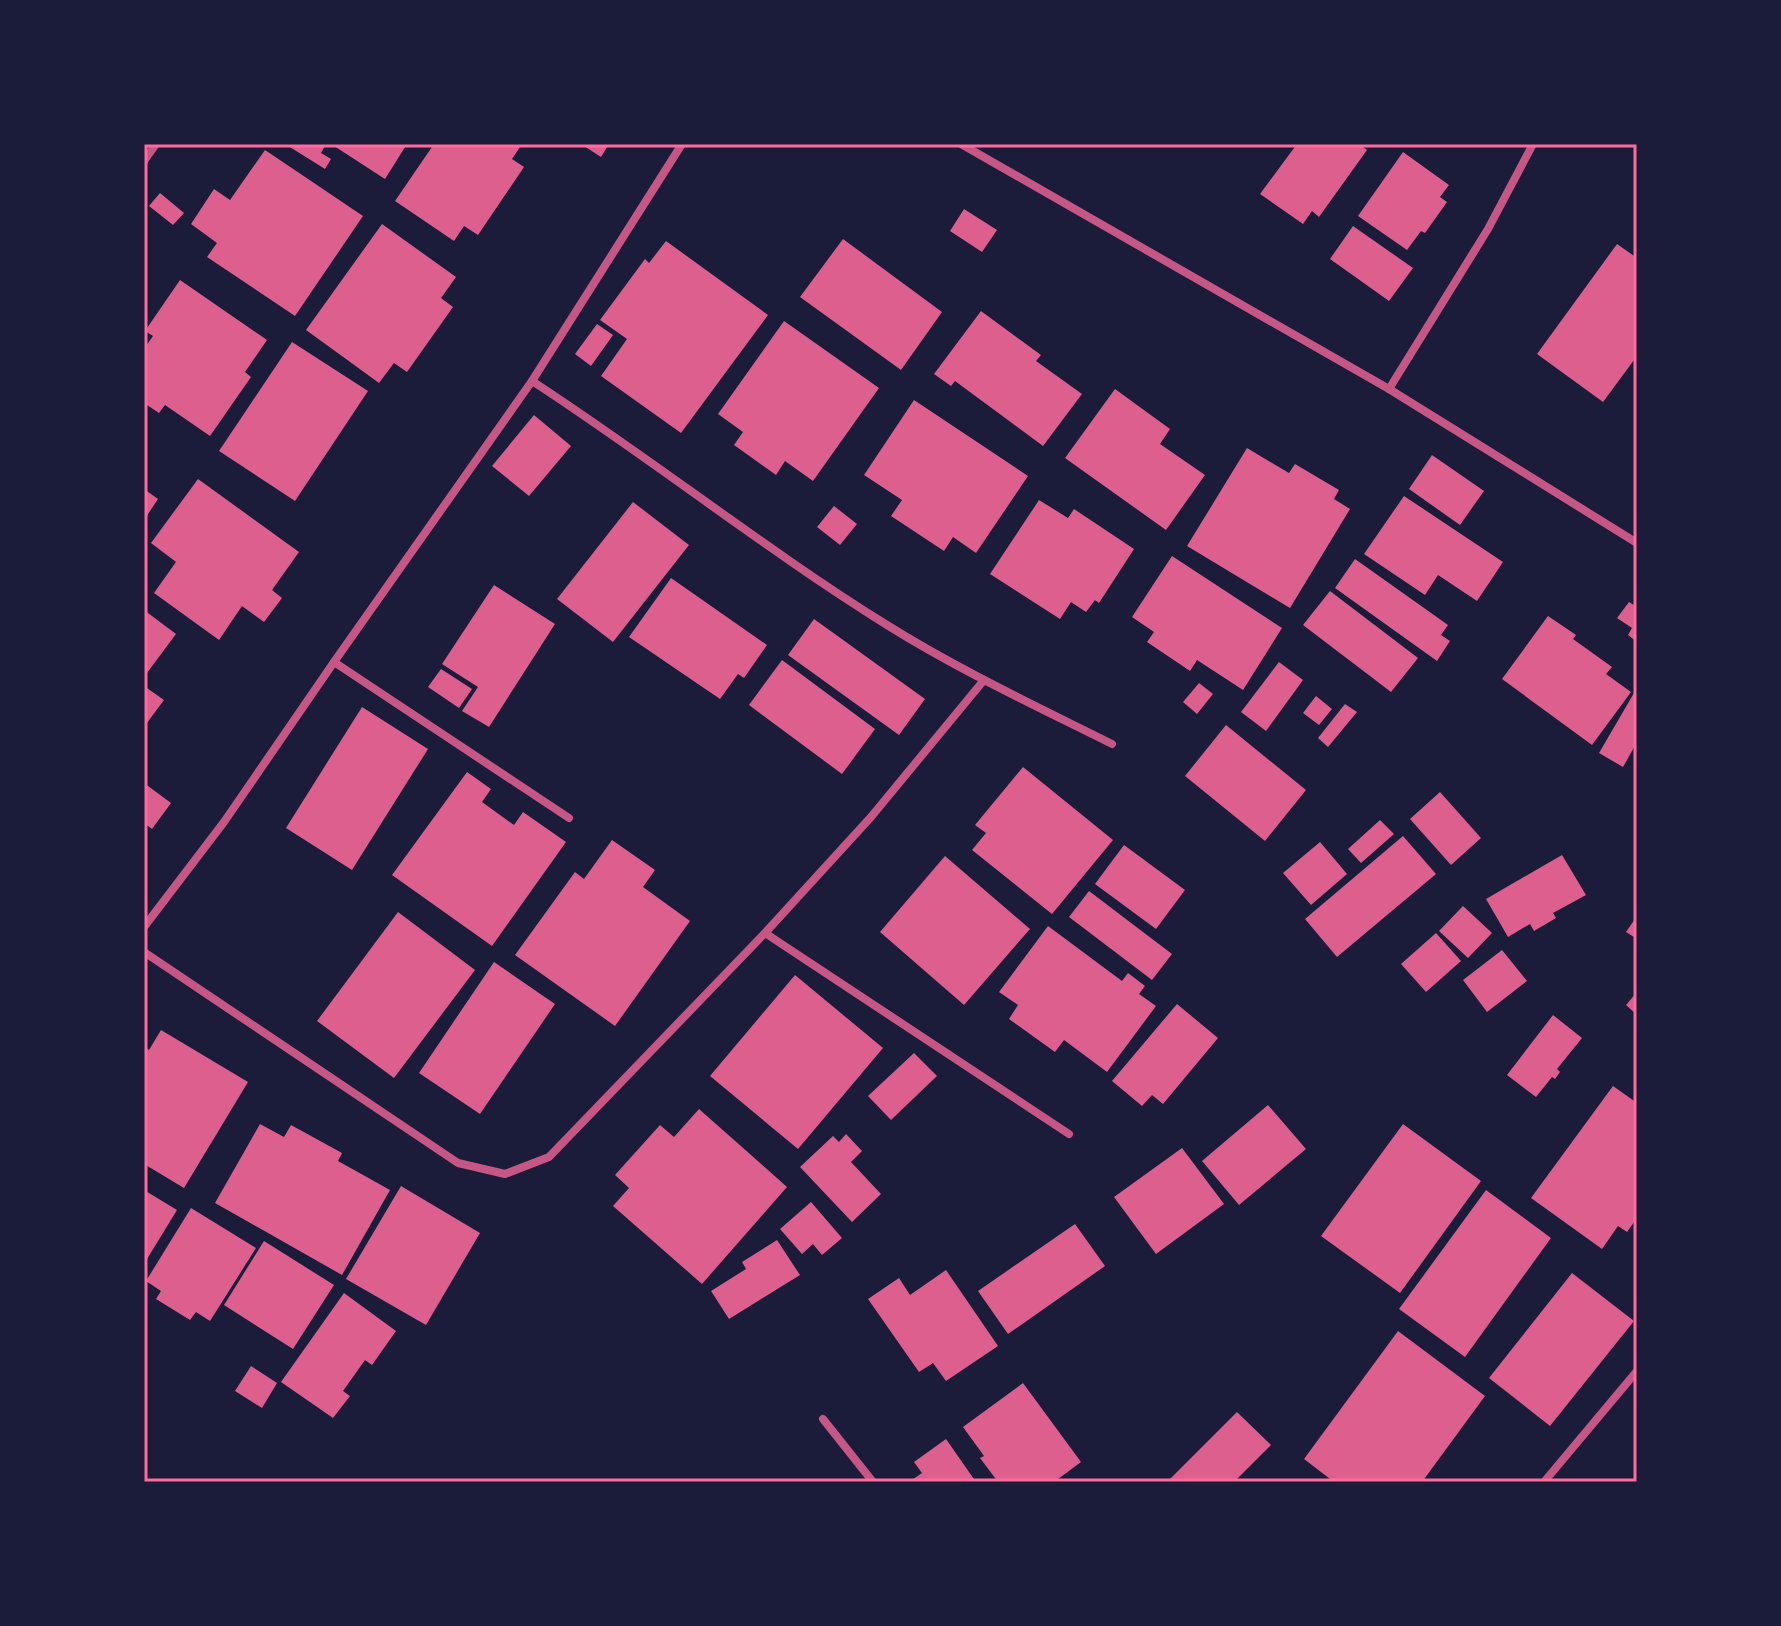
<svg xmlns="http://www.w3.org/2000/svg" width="1781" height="1626" viewBox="0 0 1781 1626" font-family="Jost,sans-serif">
  <rect width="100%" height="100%" fill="#1b1b3a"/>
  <!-- building -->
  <g fill="#dd5f8e">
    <polygon points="285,144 326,144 321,153 331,159 325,169"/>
    <polygon points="331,144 407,144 385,179"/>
    <polygon points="434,144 522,144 512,159 524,167 478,235 464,226 454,241 395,201"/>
    <polygon points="581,144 609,144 601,157"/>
    <polygon points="1297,144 1359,144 1367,150 1319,217 1312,211 1303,224 1260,194"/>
    <polygon points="265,150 363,216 295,316 207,257 217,243 191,224 214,189 230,200"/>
    <polygon points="1403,152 1449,185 1440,197 1447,202 1425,233 1421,231 1407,250 1358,216"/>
    <polygon points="160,193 184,213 173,225 149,206"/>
    <polygon points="964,209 997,230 982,252 950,231"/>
    <polygon points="382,224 456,277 441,298 453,307 407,372 394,363 379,383 306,330"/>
    <polygon points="1353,226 1413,268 1389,301 1330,259"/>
    <polygon points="843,239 942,312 901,370 800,297"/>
    <polygon points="666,241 768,315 681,433 601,376 627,339 600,320 645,259 649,263"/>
    <polygon points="1617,244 1637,258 1637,356 1603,402 1537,354"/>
    <polygon points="180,280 267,340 245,372 251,377 210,436 165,405 159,413 144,403 144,349 153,336 145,331"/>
    <polygon points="981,311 1041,355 1036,361 1082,394 1043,446 955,381 951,386 934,374"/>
    <polygon points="784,321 879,388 813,481 785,461 776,475 734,445 743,432 718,414"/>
    <polygon points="597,324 613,335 591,366 575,354"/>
    <polygon points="292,342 368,391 295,501 219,451"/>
    <polygon points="1115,389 1170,429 1160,444 1205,475 1166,530 1065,458"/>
    <polygon points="914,400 1028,476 976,553 953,537 944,551 891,516 902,500 864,475"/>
    <polygon points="534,415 571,446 529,496 492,466"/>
    <polygon points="1247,448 1289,473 1295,464 1339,490 1334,499 1350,509 1290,608 1187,546"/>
    <polygon points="1432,455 1484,491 1460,525 1409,489"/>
    <polygon points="198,479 299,552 272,590 282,598 264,622 242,606 219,640 154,593 176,562 151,543"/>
    <polygon points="144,489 158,499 144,520"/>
    <polygon points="1404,496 1503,562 1477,601 1438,575 1425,595 1364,554"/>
    <polygon points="1039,500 1068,518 1074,509 1134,549 1099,603 1095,600 1086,612 1071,602 1060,619 990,574"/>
    <polygon points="633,502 689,545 613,642 557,599"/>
    <polygon points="834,506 857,524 840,545 817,527"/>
    <polygon points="1172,556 1282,628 1243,690 1197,660 1190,671 1147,642 1154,632 1132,617"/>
    <polygon points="1355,559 1448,625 1441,635 1450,641 1437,661 1335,588"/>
    <polygon points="671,578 767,645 744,678 738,674 720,699 629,637"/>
    <polygon points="494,585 555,624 489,727 462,711 478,687 442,664"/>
    <polygon points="1330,591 1418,658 1391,692 1303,625"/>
    <polygon points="1629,602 1637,607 1637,642 1628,635 1632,628 1617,618"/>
    <polygon points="144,610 176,634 144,677"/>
    <polygon points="1548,616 1576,635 1573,639 1612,667 1606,674 1631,692 1592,745 1502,679"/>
    <polygon points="814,619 925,699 899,735 788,655"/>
    <polygon points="782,660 875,729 842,774 749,705"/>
    <polygon points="1279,662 1303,680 1266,731 1241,712"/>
    <polygon points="441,669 472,689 459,708 428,687"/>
    <polygon points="1199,683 1213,694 1197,714 1183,702"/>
    <polygon points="144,686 164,700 144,727"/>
    <polygon points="1634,693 1637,695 1637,742 1623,767 1599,753"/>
    <polygon points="1316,696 1332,709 1319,725 1303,713"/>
    <polygon points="1345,704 1357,712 1328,747 1318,738"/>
    <polygon points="362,707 428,749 352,870 286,828"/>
    <polygon points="1226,725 1306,790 1265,841 1185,776"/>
    <polygon points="1023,767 1113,840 1052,914 972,850 986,833 975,825"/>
    <polygon points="467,772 491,789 482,802 514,825 523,812 566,842 492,946 392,875"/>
    <polygon points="144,783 171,803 152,829 144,823"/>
    <polygon points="1440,792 1481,838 1451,865 1410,819"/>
    <polygon points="1380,820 1394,834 1361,863 1348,849"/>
    <polygon points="1403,836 1436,874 1337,957 1305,919"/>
    <polygon points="612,840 655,870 643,887 690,921 615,1026 515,955 575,872 584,879"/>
    <polygon points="1320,842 1347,874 1311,905 1283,873"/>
    <polygon points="1124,845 1185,890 1156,929 1095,884"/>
    <polygon points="1562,855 1586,895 1553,913 1556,918 1534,931 1530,924 1508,937 1486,899"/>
    <polygon points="945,856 1030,929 964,1005 880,932"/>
    <polygon points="1089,891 1172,954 1152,980 1069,917"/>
    <polygon points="1463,906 1492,933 1468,958 1439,931"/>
    <polygon points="398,912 475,970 394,1078 317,1021"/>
    <polygon points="1637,916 1637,939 1626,932"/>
    <polygon points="1048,926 1122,981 1128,973 1145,986 1139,994 1156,1006 1107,1072 1064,1040 1055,1052 1009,1019 1018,1005 999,992"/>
    <polygon points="1436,933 1461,961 1426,992 1401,964"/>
    <polygon points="1502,950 1527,981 1487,1012 1463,980"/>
    <polygon points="494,962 555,1004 480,1114 419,1073"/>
    <polygon points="795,975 883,1048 798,1149 710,1076"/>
    <polygon points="1637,992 1637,1015 1626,1005"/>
    <polygon points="1177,1004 1218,1038 1163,1104 1152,1095 1142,1106 1112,1081"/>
    <polygon points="1553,1015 1582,1038 1557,1069 1560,1072 1555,1079 1552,1077 1536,1097 1507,1075"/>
    <polygon points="161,1030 248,1082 184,1188 144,1164 144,1047 149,1050"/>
    <polygon points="914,1053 937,1076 891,1120 868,1096"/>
    <polygon points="1613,1086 1637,1103 1637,1218 1627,1232 1618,1226 1602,1249 1531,1198"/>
    <polygon points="1268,1105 1306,1149 1239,1205 1202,1161"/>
    <polygon points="699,1109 787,1187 702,1284 613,1206 629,1188 615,1175 660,1125 674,1137"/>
    <polygon points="260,1124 284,1137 291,1125 342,1153 338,1161 390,1190 342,1275 215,1203"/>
    <polygon points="1403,1124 1481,1181 1400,1293 1321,1236"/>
    <polygon points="846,1134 862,1151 851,1162 881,1194 852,1222 800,1167 833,1136 839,1142"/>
    <polygon points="1182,1148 1224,1204 1156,1254 1114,1197"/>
    <polygon points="401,1186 480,1233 426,1325 346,1279"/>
    <polygon points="144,1190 177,1210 144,1264"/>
    <polygon points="1486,1190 1551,1238 1465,1357 1399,1309"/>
    <polygon points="811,1202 842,1238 822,1255 813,1244 802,1254 780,1229"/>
    <polygon points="191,1208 256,1248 210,1321 196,1312 190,1320 156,1299 161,1291 146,1281"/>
    <polygon points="1075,1224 1105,1266 1008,1334 978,1291"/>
    <polygon points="777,1240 800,1275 729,1319 711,1291 746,1269 742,1262"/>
    <polygon points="264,1241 334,1285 293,1349 224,1305"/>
    <polygon points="946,1270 998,1346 946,1381 933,1363 919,1372 868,1299 899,1278 910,1295"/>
    <polygon points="1572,1273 1634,1321 1550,1426 1489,1378"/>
    <polygon points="344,1293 396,1331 372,1365 365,1360 343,1391 350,1396 333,1418 281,1382"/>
    <polygon points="1398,1331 1485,1396 1422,1482 1334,1482 1304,1459"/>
    <polygon points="251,1366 277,1383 262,1408 235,1391"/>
    <polygon points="1023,1383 1081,1462 1054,1482 998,1482 980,1458 984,1456 963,1427"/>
    <polygon points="1237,1412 1271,1445 1234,1482 1167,1482"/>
    <polygon points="946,1439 976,1482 909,1482 922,1473 914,1462"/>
  </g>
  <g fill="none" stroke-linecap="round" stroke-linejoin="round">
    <!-- minor -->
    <g stroke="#c65784" stroke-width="8">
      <polyline points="961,144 1389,389 1637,543"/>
      <polyline points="144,161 156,144"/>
      <path d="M532,381C652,459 765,549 887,625C959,670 1036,706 1112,744"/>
      <polyline points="1389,389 1488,229 1533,144"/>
      <polyline points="334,662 569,818"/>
      <polyline points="144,927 224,822 334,662 532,381 682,144"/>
      <polyline points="765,933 1069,1134"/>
      <polyline points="144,952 458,1163 505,1174 549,1157 765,933 871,817 984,680"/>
      <polyline points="823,1419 873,1482"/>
      <polyline points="1544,1482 1637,1371"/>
    </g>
  </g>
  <!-- border -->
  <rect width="1781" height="1626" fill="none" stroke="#1b1b3a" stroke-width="292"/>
  <rect x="146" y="146" width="1489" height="1334" fill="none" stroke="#ff6b9d" stroke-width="3"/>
</svg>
